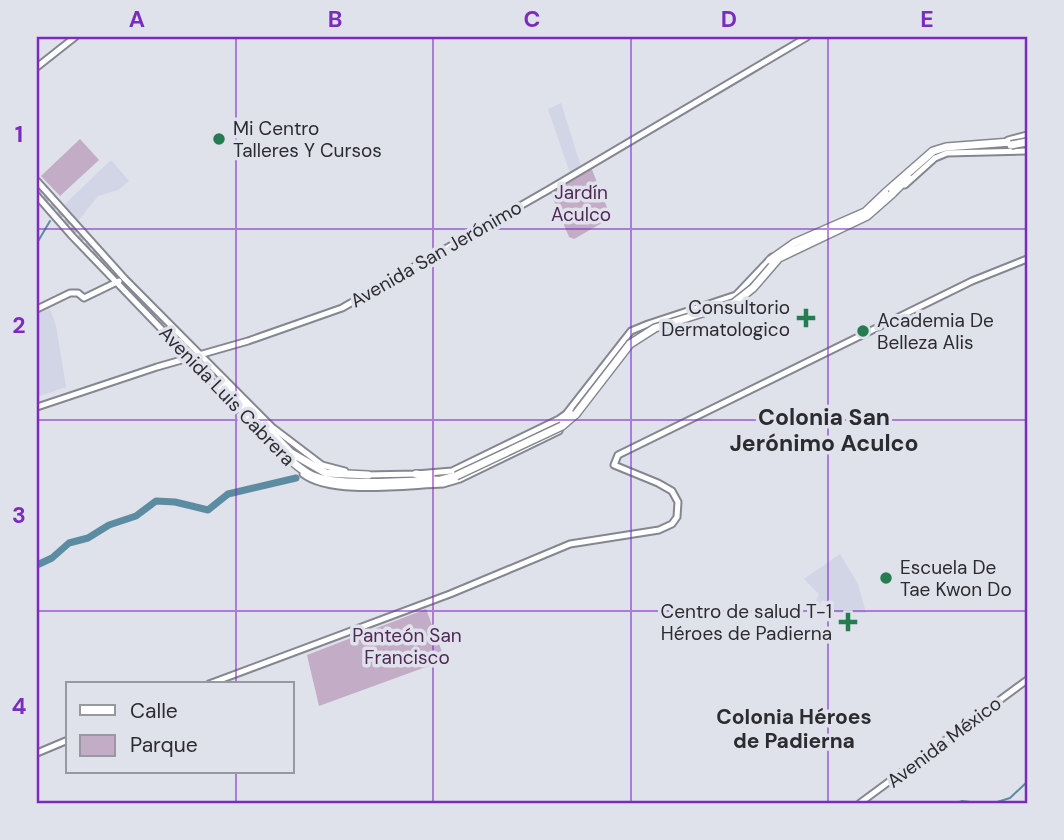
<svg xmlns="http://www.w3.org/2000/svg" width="1064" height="840" viewBox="0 0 1064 840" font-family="'DM Sans',sans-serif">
  <rect width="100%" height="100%" fill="#dfe1eb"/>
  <!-- built -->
  <g fill="#d1d5e5">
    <polygon points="561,103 581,167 570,173 548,109"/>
    <polygon points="111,160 129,181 118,190 98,196 78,221 63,206"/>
    <polygon points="50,309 56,326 66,387 37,397 37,314"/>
    <polygon points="840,554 858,584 866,613 837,613 823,600 819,604 816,601 819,594 804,579"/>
  </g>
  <!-- green -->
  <g fill="#c3acc6">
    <polygon points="80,139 99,160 60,196 41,176"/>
    <polygon points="591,167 610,215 609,219 574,239 569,237 550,191"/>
    <polygon points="426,609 445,660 319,706 307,655"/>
  </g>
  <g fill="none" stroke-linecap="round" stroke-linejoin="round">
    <!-- stream -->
    <g stroke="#5c8ca1" stroke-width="2">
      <polyline points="37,243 50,221"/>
      <polyline points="957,803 962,801 979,803"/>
      <polyline points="994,803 1010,798 1027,782"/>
    </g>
    <!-- river -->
    <polyline stroke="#5c8ca1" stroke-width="7" points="37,565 52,558 69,543 88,538 109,525 136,516 156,501 175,502 208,510 228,494 296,478"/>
    <!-- highway-tunnel -->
    <polyline stroke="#bbbdc6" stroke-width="7" stroke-dasharray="7 3.5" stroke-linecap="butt" points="37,188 88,246 223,383"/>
    <!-- secondary casing -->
    <g stroke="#858790" stroke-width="9">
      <g id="secondary">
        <polyline points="37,67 75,37"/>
        <polyline points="1008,140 1027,135"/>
        <polyline points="37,181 125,279 272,427 322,465 345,471"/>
        <polyline points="905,185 935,158 947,153 1027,151"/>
        <polyline points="37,196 72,236 220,390"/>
        <polyline points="37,309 70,293 78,293 84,298 119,281"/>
        <polyline points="37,407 157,367 248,341 342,308 548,190 807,37"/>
        <path d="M303,474C331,496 407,485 443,484L460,479L559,431"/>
        <polyline points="365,475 416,474 452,471 559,419 566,414 631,331 648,324 736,295 772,257"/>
        <polyline points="209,684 450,594 570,544 659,530 672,524 677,517 678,502 672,491 658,483 614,465 618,455 972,281 1027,259"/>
        <polyline points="37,753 68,740"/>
        <polyline points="860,803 1027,680"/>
      </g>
    </g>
    <!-- highway casing -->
    <g stroke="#858790" stroke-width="10">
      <g id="highway">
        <polyline points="885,193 933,151 946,147 1011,142"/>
        <polyline points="892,194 908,178"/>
        <polyline points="223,383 295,457"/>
        <path d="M220,387C241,409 287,464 313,476C337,487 412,481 441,480L456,476"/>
        <polyline points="559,422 572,412"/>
        <polyline points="562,426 576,414"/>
        <polyline points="293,454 326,473 368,475"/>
        <polyline points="416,474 431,477"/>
      </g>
    </g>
    <!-- secondary -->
    <use href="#secondary" stroke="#fff" stroke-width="5"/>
    <!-- highway -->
    <use href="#highway" stroke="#fff" stroke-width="7"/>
    <!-- highway-bridge casing -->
    <g stroke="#858790" stroke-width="10" stroke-linecap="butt">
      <g id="highway-bridge">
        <polyline points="1011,145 1027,142"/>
        <polyline points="770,260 794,243 865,212 885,193"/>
        <polyline points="576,414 630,344 655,328 734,303 753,288 779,258 867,216 892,194"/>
        <polyline points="456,476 562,426"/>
      </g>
    </g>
    <!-- highway-bridge -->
    <use href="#highway-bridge" stroke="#fff" stroke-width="7"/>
  </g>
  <!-- grid -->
  <path fill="none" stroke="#7b2cbf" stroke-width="2" stroke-opacity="0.55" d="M236,37V684M433,37V803M631,37V803M828,37V803M37,229H1027M37,420H1027M37,611H1027M236,772V803"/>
  <!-- markers -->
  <g fill="#247c51" stroke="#dfe1eb" stroke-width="2.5">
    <circle cx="219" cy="139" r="7"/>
    <path d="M802.5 307.5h7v7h7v7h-7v7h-7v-7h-7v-7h7z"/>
    <circle cx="863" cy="331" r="7"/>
    <circle cx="886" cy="578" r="7"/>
    <path d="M844.5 611.5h7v7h7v7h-7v7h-7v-7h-7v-7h7z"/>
  </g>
  <g text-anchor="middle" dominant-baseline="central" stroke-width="7" stroke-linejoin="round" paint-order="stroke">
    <!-- poi labels -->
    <g font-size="19" fill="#2b2c30" stroke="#dfe1eb" text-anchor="start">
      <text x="233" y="128">Mi Centro<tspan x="233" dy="22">Talleres Y Cursos</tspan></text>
      <text x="790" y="307" text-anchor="end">Consultorio<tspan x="790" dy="22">Dermatologico</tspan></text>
      <text x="877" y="320">Academia De<tspan x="877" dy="22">Belleza Alis</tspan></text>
      <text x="900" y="567">Escuela De<tspan x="900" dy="22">Tae Kwon Do</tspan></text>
      <text x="832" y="611" text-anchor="end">Centro de salud T-1<tspan x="832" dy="22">Héroes de Padierna</tspan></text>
    </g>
    <!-- park labels -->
    <g font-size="19" fill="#502856" stroke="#dfe1eb">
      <text x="581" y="192">Jardín<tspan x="581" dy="22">Aculco</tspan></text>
      <text x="407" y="635">Panteón San<tspan x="407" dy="22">Francisco</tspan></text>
    </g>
    <!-- street labels -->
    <g font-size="19" fill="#2b2c30" stroke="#dfe1eb">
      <text transform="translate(436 254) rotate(-30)">Avenida San Jerónimo</text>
      <text transform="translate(227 396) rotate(46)">Avenida Luis Cabrera</text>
      <text transform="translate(944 742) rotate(-37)">Avenida México</text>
    </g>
    <!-- neighbourhood labels -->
    <g font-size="21" font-weight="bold" fill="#2b2c30" stroke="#dfe1eb">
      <text x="794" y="717">Colonia Héroes<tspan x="794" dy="24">de Padierna</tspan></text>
    </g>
    <!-- quarter labels -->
    <g font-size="23" font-weight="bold" fill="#2b2c30" stroke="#dfe1eb">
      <text x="824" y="417">Colonia San<tspan x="824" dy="26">Jerónimo Aculco</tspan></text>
    </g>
  </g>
  <!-- border -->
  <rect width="1064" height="840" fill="none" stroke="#dfe1eb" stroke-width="77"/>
  <!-- legend -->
  <rect x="66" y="682" width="228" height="91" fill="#dfe1eb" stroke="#9799a0" stroke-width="2"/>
  <rect x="80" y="705" width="35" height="10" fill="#ffffff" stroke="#9799a0" stroke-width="2"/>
  <text x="130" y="718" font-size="21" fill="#2b2c30">Calle</text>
  <rect x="80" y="735" width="35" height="21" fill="#c3acc6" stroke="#9799a0" stroke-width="2"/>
  <text x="130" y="752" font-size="21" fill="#2b2c30">Parque</text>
  <rect x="38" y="38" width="988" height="764" fill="none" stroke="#7b2cbf" stroke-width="2.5"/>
  <g font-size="23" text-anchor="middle" font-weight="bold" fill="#7b2cbf">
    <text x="137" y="27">A</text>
    <text x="335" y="27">B</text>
    <text x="532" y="27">C</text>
    <text x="729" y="27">D</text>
    <text x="927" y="27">E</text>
    <text x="19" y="142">1</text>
    <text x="19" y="333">2</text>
    <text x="19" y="523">3</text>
    <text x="19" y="714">4</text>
  </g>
</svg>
